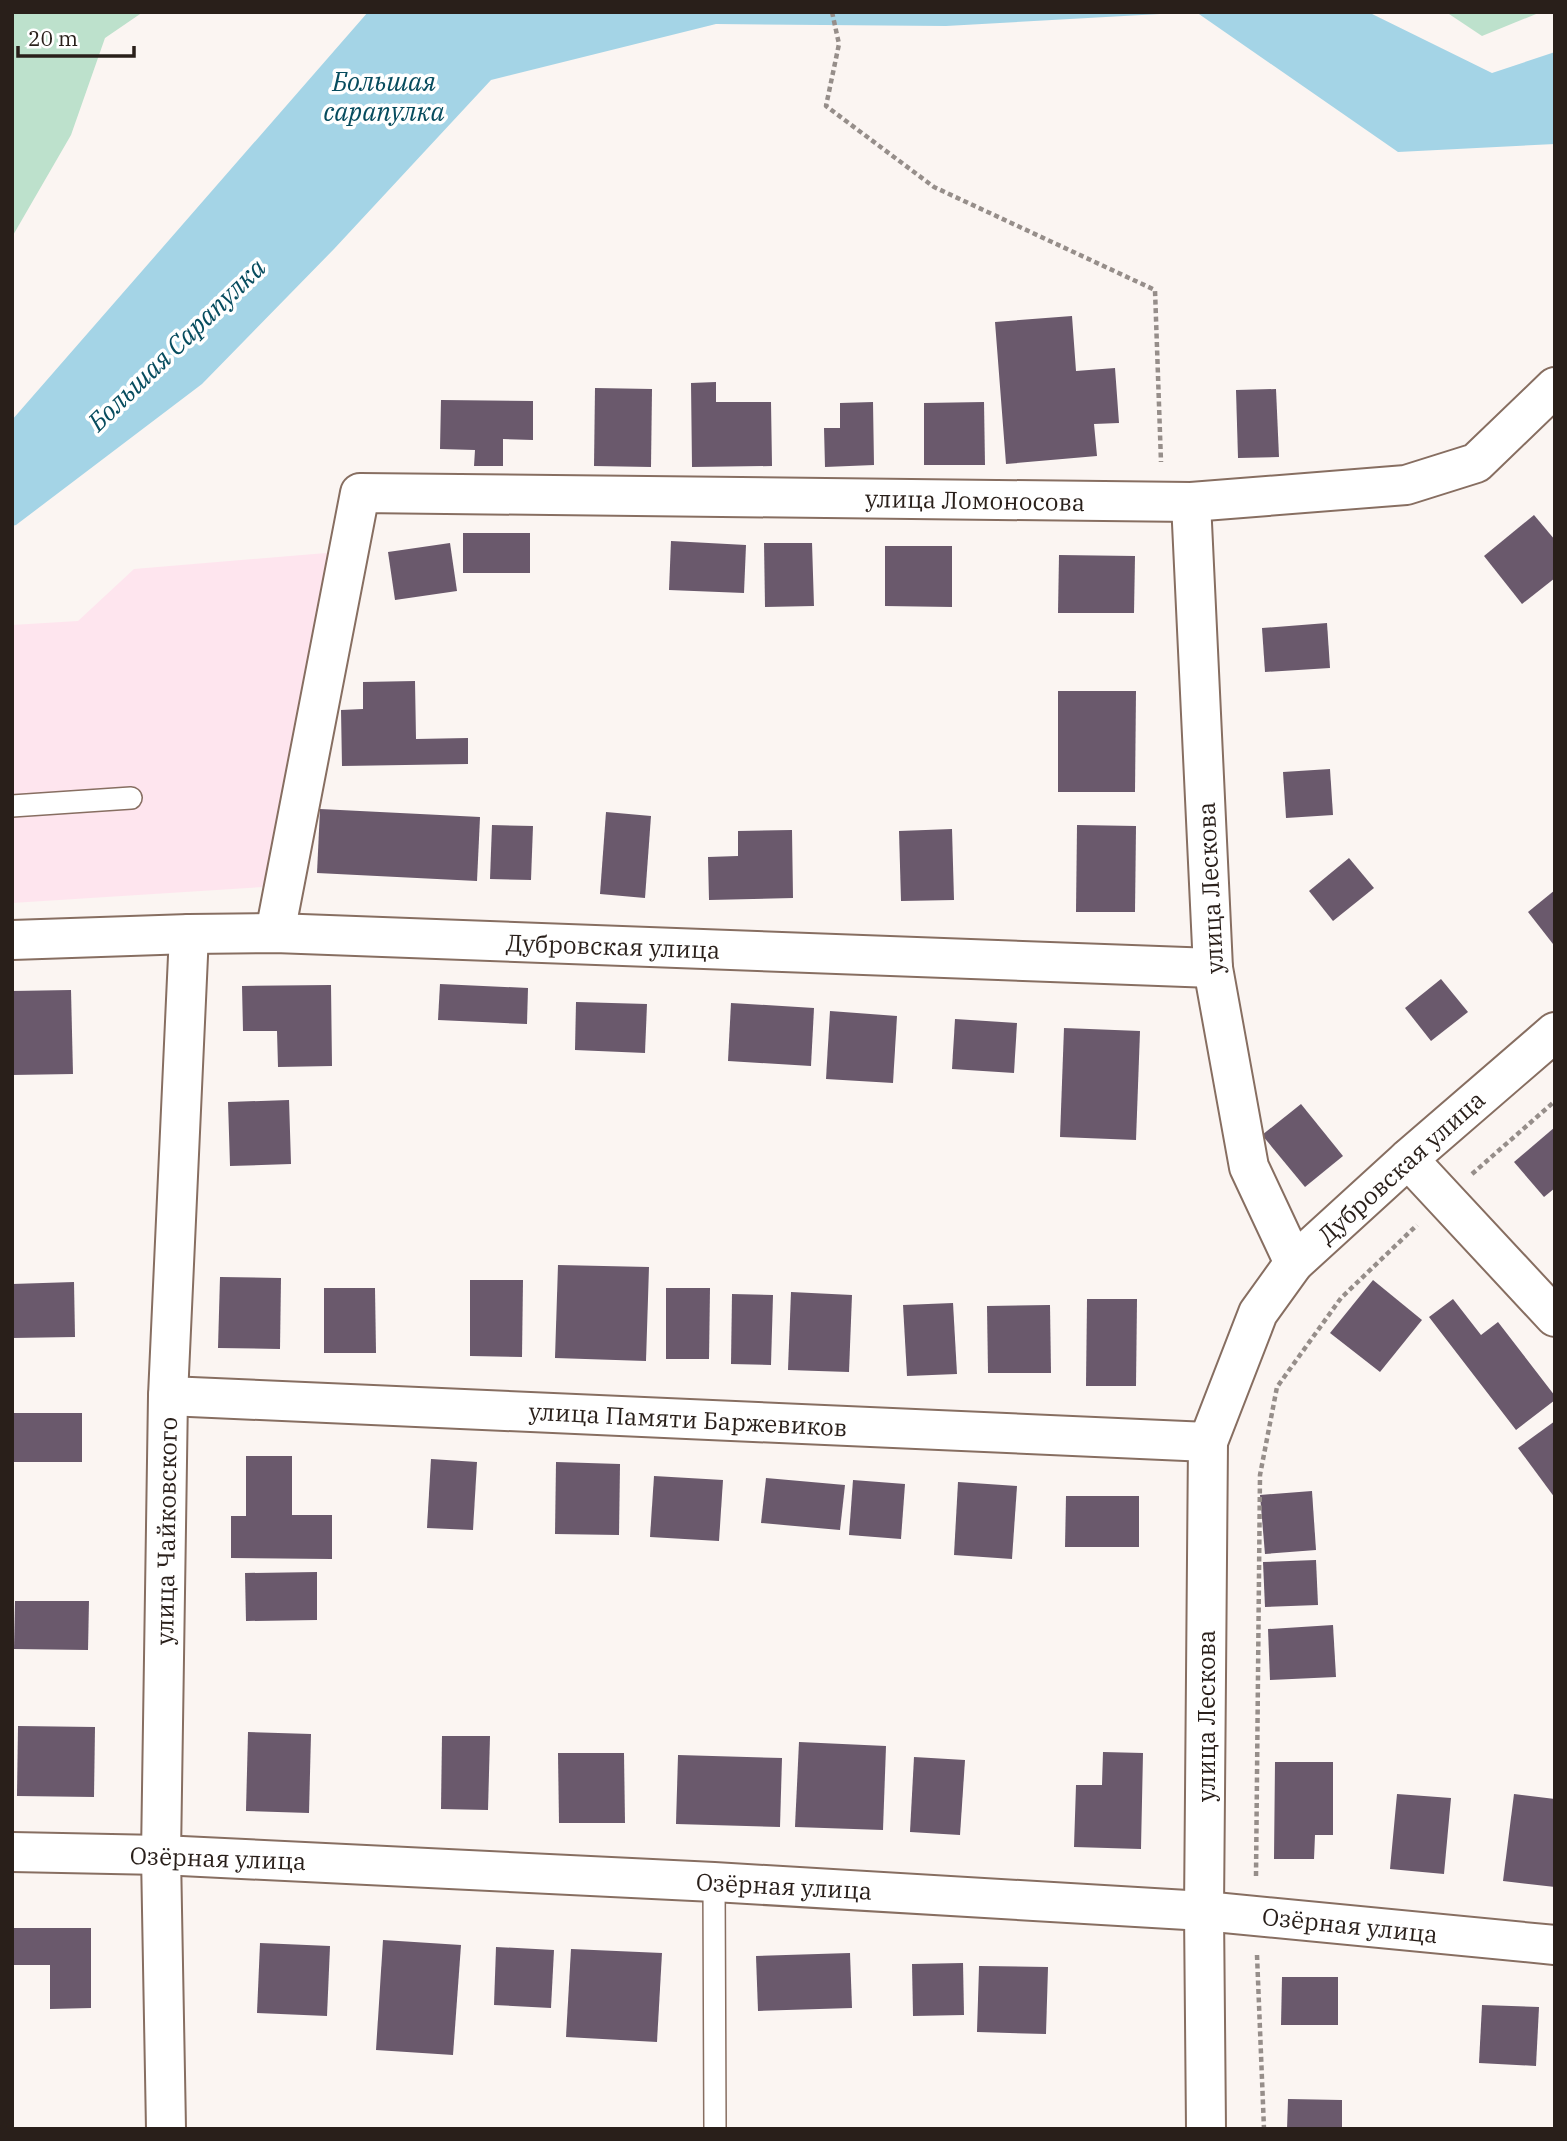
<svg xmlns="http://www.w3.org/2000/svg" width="1567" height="2141" viewBox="0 0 1567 2141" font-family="'IBM Plex Serif',serif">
  <rect width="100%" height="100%" fill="#fbf5f2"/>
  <!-- industrial -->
  <polygon fill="#fee5ee" points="338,552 263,887 12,903 12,625 78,621 134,569"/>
  <!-- green -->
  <g fill="#bde1cc">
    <polygon points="12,12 143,12 105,38 71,135 12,237"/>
    <polygon points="1446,12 1541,12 1482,36"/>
  </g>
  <!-- water -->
  <polygon fill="#a4d4e6" points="368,12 1368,12 1492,73 1555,52 1555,144 1398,152 1196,12 946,26 716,24 491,80 334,249 202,384 16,525 12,526 12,420"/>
  <!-- building -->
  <g fill="#6a596c">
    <polygon points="1072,316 1076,371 1115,368 1119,423 1094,424 1097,456 1006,464 995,322"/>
    <polygon points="716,382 716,402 771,402 772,466 692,467 691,383"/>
    <polygon points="595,388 652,389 651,467 594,466"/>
    <polygon points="1276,389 1279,457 1238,458 1236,390"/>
    <polygon points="441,400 533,401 533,440 503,439 503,466 474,466 475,450 440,449"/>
    <polygon points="873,402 874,465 825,467 824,428 840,428 840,403"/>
    <polygon points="984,402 985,465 924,465 924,403"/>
    <polygon points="1534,515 1555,540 1555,578 1522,604 1484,556"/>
    <rect x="463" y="533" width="67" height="40"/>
    <polygon points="671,541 746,545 744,593 669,590"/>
    <polygon points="450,543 457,591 395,600 388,552"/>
    <polygon points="764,543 812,543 814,606 765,607"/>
    <polygon points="885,546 952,546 952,607 885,606"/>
    <polygon points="1059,555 1135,556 1134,613 1058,613"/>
    <polygon points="1327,623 1330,668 1265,672 1262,628"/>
    <polygon points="415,681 416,739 468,738 468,764 342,766 341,710 363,709 363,682"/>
    <polygon points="1058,691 1136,691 1135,792 1058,792"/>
    <polygon points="1330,769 1333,815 1286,818 1283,772"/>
    <polygon points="320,809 480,817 477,881 317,873"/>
    <polygon points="606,812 651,816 645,898 600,894"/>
    <polygon points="492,825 533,826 531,880 490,879"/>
    <polygon points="1077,825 1136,826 1135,912 1076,912"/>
    <polygon points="952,829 954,900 901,901 899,831"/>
    <polygon points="792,830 793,898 709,900 708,857 738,856 738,831"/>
    <polygon points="1349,858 1374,888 1333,921 1309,891"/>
    <polygon points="1555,890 1555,943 1553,944 1528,912"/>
    <polygon points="1441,979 1468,1012 1431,1041 1405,1008"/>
    <polygon points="440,984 528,988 527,1024 438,1020"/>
    <polygon points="331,985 332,1066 278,1067 277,1031 243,1031 242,986"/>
    <polygon points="71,990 73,1074 12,1075 12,991"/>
    <polygon points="576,1002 647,1004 645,1053 575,1050"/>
    <polygon points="731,1003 814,1008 811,1066 728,1061"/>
    <polygon points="830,1011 897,1016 893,1083 826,1079"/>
    <polygon points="955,1019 1017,1023 1014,1073 952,1069"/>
    <polygon points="1064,1028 1140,1031 1136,1140 1060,1137"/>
    <polygon points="289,1100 291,1164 230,1166 228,1102"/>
    <polygon points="1301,1104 1343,1156 1305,1187 1262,1135"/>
    <polygon points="1555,1127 1555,1188 1544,1197 1514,1162"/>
    <polygon points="558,1265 649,1267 646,1361 555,1358"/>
    <polygon points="220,1277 281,1278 280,1349 218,1348"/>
    <polygon points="470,1280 523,1280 522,1357 470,1356"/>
    <polygon points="1373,1280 1422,1320 1380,1372 1330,1333"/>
    <polygon points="74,1282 75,1337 12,1338 12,1284"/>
    <polygon points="324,1288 375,1288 376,1353 324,1353"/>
    <polygon points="666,1288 710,1288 709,1359 666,1359"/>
    <polygon points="791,1292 852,1295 849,1372 788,1370"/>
    <polygon points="732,1294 773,1295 771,1365 731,1364"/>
    <polygon points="1087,1299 1137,1299 1136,1386 1086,1386"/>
    <polygon points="1453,1299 1481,1335 1498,1322 1555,1396 1555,1400 1516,1430 1429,1317"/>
    <polygon points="953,1303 957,1374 907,1376 903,1305"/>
    <polygon points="1050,1305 1051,1373 988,1373 987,1306"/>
    <rect x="12" y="1413" width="70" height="49"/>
    <polygon points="1555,1421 1555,1498 1518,1448"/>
    <polygon points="246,1456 292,1456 292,1515 332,1515 332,1559 231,1558 231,1516 246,1516"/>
    <polygon points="431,1459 477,1462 473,1530 427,1528"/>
    <polygon points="556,1462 620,1464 619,1535 555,1534"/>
    <polygon points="654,1476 723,1480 719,1541 650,1537"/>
    <polygon points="766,1478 845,1485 840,1530 761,1523"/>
    <polygon points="853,1480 905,1484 901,1539 849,1535"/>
    <polygon points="958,1482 1017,1486 1012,1559 954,1555"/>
    <polygon points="1312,1491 1316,1550 1265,1554 1260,1495"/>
    <polygon points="1066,1496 1139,1496 1139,1547 1065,1547"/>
    <polygon points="1316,1560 1318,1605 1265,1607 1263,1562"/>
    <polygon points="317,1572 317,1620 246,1621 245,1573"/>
    <polygon points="15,1601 89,1601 88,1650 14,1649"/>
    <polygon points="1333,1625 1336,1677 1270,1680 1268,1629"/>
    <polygon points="18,1726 95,1727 94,1797 17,1796"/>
    <polygon points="248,1732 311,1734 309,1813 246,1811"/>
    <polygon points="442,1736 490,1736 488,1810 441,1809"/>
    <polygon points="799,1742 886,1746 883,1830 795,1827"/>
    <polygon points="1103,1752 1143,1753 1141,1849 1074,1847 1076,1785 1102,1785"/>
    <polygon points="558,1753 624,1753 625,1823 559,1823"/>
    <polygon points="678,1755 782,1758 780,1827 676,1824"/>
    <polygon points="914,1757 965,1760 960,1835 910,1832"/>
    <polygon points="1275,1762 1333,1762 1333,1835 1315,1835 1314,1859 1274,1859"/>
    <polygon points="1397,1794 1451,1798 1444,1874 1390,1869"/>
    <polygon points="1514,1794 1555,1799 1555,1887 1503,1881"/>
    <polygon points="12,1928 91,1928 91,2008 50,2009 50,1965 12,1965"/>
    <polygon points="383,1940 461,1945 453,2055 376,2050"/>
    <polygon points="260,1943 330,1946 327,2016 257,2013"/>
    <polygon points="496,1947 554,1950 551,2008 494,2005"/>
    <polygon points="571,1949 662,1953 657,2042 566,2037"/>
    <polygon points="850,1953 852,2008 758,2011 756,1956"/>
    <polygon points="963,1963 964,2015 913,2016 912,1964"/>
    <polygon points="979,1966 1048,1967 1046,2034 977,2032"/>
    <polygon points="1282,1977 1338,1977 1338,2025 1281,2025"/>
    <polygon points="1482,2005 1539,2007 1536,2066 1479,2063"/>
    <polygon points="1288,2099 1342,2100 1342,2129 1287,2129"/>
  </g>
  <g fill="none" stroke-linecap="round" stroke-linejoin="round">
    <!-- lane casing -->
    <g stroke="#876e61" stroke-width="24">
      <g id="lane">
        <polyline points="12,806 131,798"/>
        <polyline points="714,1882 715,2129"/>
      </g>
    </g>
    <!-- street casing -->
    <g stroke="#876e61" stroke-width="42">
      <g id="street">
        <polyline points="1191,502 1213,968 1249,1167 1294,1263"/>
        <polyline points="275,933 360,493 1191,502 1406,485 1476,463 1555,387"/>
        <polyline points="12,940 189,934 275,933 1213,968"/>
        <polyline points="1408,1159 1555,1317"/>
        <polyline points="168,1396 1208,1442"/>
        <polyline points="12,1852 161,1855 714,1882 1204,1911 1555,1945"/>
        <polyline points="166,2129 161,1855 168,1396 189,934"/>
      </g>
    </g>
    <!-- secondary casing -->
    <g stroke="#876e61" stroke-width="42">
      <polyline id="secondary" points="1206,2129 1204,1911 1208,1442 1258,1313 1294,1263 1408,1159 1555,1032"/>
    </g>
    <!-- path -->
    <g stroke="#968e8a" stroke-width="4.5" stroke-dasharray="5 3.5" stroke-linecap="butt">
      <polyline points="832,12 839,44 826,106 934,187 1155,290 1161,462"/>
      <polyline points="1472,1174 1555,1101"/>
      <polyline points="1256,1876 1260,1475 1277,1387 1341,1298 1417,1225"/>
      <polyline points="1257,1955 1264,2129"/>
    </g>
    <!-- lane -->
    <use href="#lane" stroke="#fff" stroke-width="21"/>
    <!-- street -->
    <use href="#street" stroke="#fff" stroke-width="38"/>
    <!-- secondary -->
    <use href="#secondary" stroke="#fff" stroke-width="38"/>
  </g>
  <g text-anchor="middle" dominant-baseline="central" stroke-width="7" stroke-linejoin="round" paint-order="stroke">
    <!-- street labels -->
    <g font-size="24" fill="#291f1a" stroke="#fff">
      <text transform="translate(975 500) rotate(1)">улица Ломоносова</text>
      <text transform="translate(1210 888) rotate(-93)">улица Лескова</text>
      <text transform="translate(613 946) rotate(2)">Дубровская улица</text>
      <text transform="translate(1401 1167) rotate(-42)">Дубровская улица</text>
      <text transform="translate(688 1419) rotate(3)">улица Памяти Баржевиков</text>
      <text transform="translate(166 1531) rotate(-89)">улица Чайковского</text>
      <text transform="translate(1206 1716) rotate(-90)">улица Лескова</text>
      <text transform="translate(218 1858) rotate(2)">Озёрная улица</text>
      <text transform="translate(784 1886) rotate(3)">Озёрная улица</text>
      <text transform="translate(1350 1925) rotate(6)">Озёрная улица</text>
    </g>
    <!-- water labels -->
    <g font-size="26" font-style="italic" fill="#074c5e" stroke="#fff">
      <text x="384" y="81">Большая<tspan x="384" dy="30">сарапулка</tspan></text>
      <text transform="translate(176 344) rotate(-44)">Большая Сарапулка</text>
    </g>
  </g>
  <!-- border -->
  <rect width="1567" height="2141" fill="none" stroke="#291f1a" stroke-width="28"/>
  <!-- scale -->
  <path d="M18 46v10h116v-10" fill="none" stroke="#291f1a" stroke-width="3.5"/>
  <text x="28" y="46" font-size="21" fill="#291f1a" stroke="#ffffff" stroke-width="5" paint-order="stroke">20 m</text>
</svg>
